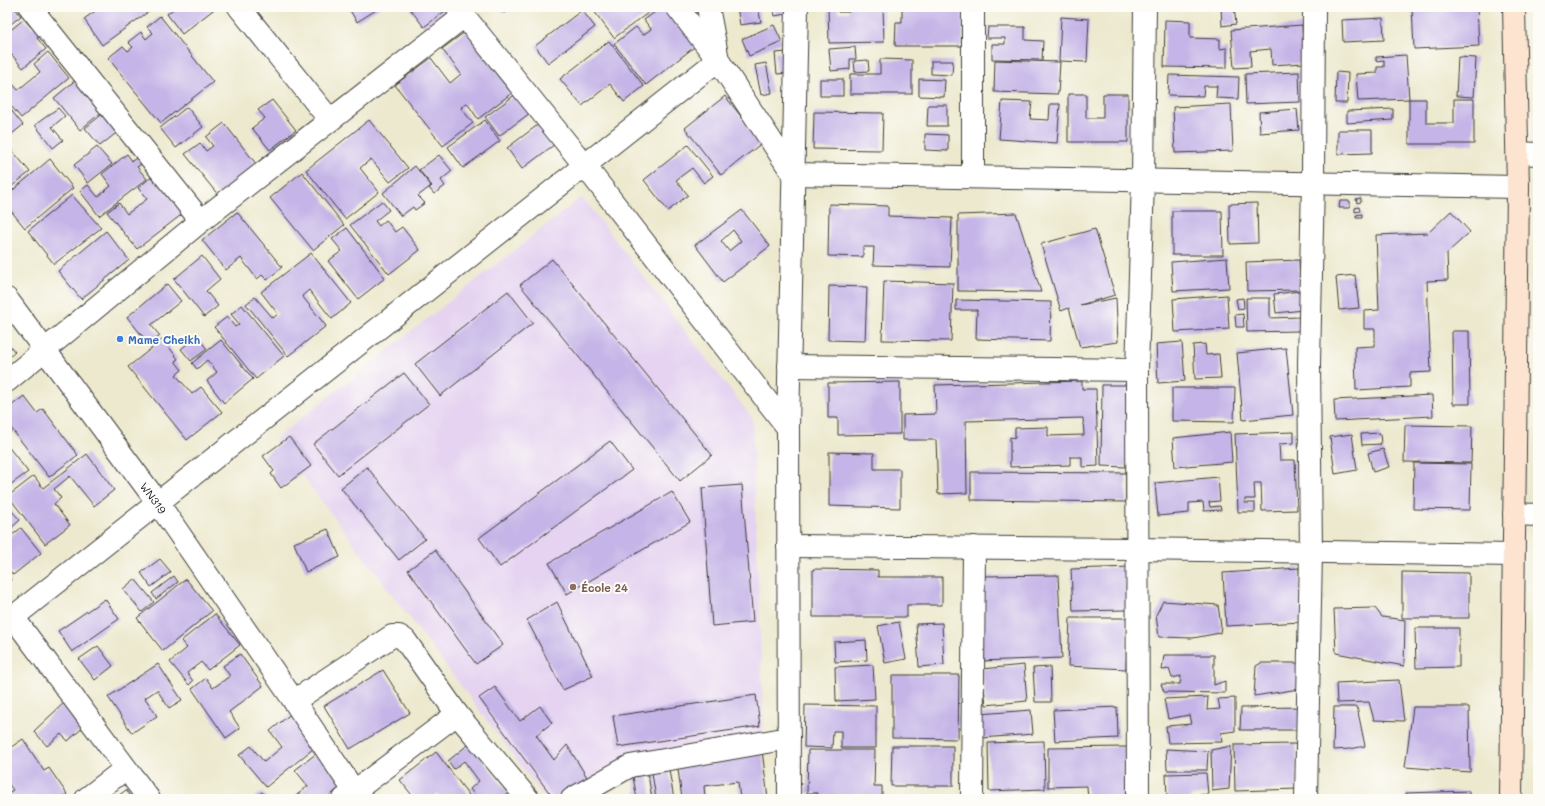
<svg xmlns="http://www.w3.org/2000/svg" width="1545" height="806" viewBox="0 0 1545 806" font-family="Mali,sans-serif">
  <rect width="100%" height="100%" fill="#fdfcf7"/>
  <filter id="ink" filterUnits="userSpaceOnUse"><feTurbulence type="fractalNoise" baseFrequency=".025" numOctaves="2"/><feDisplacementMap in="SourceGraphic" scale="8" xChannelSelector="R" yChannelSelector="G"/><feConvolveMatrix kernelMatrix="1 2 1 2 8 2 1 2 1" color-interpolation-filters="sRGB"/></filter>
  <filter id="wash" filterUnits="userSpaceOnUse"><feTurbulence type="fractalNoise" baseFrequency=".012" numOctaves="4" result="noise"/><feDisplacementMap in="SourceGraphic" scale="16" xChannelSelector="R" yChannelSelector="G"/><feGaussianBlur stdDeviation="0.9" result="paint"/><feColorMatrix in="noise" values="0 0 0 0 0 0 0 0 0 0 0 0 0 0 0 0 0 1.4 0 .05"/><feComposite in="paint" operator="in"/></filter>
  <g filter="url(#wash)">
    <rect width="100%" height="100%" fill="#ede9cf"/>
    <!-- built -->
    <polygon fill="#e5d3f1" points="582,197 752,418 764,735 628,762 568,799 546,799 275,439"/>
    <g id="blocks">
      <!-- building -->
      <g fill="#c4b4e7" fill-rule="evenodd">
        <polygon points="11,7 14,7 21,16 7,27 7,10"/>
        <polygon points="101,7 155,7 102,45 84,19"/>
        <polygon points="176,7 217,7 182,34 167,14"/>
        <polygon points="348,7 381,7 357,22"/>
        <polygon points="412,7 450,7 424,27 410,9"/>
        <polygon points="499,7 511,7 504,13"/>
        <polygon points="591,7 630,7 631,8 633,7 656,7 614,38"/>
        <polygon points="662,7 670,7 698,44 646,85 614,44 636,27 643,35 651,29 644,20"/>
        <polygon points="737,7 758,7 761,22 740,25"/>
        <polygon points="773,7 789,7 791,13 775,16"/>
        <polygon points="828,7 838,7 838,12 849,12 849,7 883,7 884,42 829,43"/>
        <rect x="1047" y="7" width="27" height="2"/>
        <polygon points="1221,7 1234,7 1236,24 1222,26"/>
        <polygon points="1412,7 1477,7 1479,46 1414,49"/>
        <polygon points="902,9 963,10 963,46 895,46 896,22 902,22"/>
        <polygon points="582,10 595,27 548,63 535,46"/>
        <polygon points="160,16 213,82 161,123 108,58 123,46 128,51 133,47 128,42 141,32 146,39 153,33 147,27"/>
        <polygon points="1061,17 1089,19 1087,62 1059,61"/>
        <polygon points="1383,18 1384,40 1343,42 1342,20"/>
        <polygon points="24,19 32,28 36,25 43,34 37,38 46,49 23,68 12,55 7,59 7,33"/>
        <polygon points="1165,20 1190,21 1190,38 1220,39 1220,49 1227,48 1227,68 1164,67"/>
        <polygon points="774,25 782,42 749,56 742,39"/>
        <polygon points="1302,25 1304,63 1272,65 1271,49 1250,51 1251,67 1234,68 1231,30"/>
        <polygon points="988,27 1025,27 1025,40 1043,41 1042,60 992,59 992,44 1005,44 1005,38 987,38"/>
        <polygon points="466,31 513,92 478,119 467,103 461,108 473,123 443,146 395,85 431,58 450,83 461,74 442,49"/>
        <polygon points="609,41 644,86 624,102 610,84 582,106 560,79"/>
        <polygon points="855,47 856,59 850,59 850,69 831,71 829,49"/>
        <polygon points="48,52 69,78 21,118 7,101 7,85 11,82 18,90 40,72 34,64"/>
        <polygon points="787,52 788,73 777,74 775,53"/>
        <polygon points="1406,55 1409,99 1358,101 1356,74 1377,73 1377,67 1384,67 1384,60 1376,61 1376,57"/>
        <polygon points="1458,57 1476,58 1474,97 1456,96"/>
        <polygon points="880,59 912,60 912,94 850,94 850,74 880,74"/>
        <polygon points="868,60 869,71 855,72 854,61"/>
        <polygon points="995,60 1060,62 1058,94 994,92"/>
        <polygon points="931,61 953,61 952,75 931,74"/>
        <polygon points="766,63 772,93 761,95 755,65"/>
        <polygon points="1299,72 1300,102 1246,104 1245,74"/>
        <polygon points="1336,72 1348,73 1347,103 1335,103"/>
        <polygon points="1169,75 1239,77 1238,99 1216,98 1217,86 1204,86 1203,96 1168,95"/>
        <polygon points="78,78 104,110 80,130 54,98"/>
        <rect x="820" y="79" width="23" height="17"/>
        <polygon points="919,79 945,80 944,97 919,96"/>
        <polygon points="516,94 530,113 499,136 485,117"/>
        <polygon points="1068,94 1086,94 1086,118 1103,118 1103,94 1128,94 1128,142 1068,142"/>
        <polygon points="725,96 762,143 721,175 685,128"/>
        <polygon points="1409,99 1426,99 1426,123 1454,123 1454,99 1474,99 1474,144 1409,144"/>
        <polygon points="272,100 296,130 270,150 252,128 265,118 258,110"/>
        <polygon points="1002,101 1032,102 1030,119 1049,120 1050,104 1060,104 1057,143 999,139"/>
        <polygon points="1231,104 1233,151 1175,153 1173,107"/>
        <polygon points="7,105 23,125 7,138"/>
        <polygon points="928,105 947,105 947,126 927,126"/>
        <polygon points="187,107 203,127 176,148 160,128"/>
        <polygon points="58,108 65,116 52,127 63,140 53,148 35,125"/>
        <polygon points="1297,109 1299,130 1260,133 1259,112"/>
        <polygon points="1393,109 1393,120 1347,123 1347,111"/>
        <polygon points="105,112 120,130 100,146 85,128"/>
        <polygon points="814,112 883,113 882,150 813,149"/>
        <polygon points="369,120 408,168 390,182 371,159 360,168 379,192 345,219 306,170"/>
        <polygon points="485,120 500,141 463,168 448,147"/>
        <polygon points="224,123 257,165 219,196 185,154 200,143 206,151 213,146 206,137"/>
        <polygon points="539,124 555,144 522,169 507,148"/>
        <polygon points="1338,130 1372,130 1372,153 1338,154"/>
        <polygon points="925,134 948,135 948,151 925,150"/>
        <polygon points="7,144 30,172 7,190"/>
        <polygon points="688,145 713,176 704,183 692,168 676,180 688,195 668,211 644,180"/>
        <polygon points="97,147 112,164 88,183 74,165"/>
        <polygon points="127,154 132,161 139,156 144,162 137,167 147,179 99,216 80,191 88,185 98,197 111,186 102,174"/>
        <polygon points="439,155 452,171 441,180 445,186 434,194 429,188 432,186 419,170"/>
        <polygon points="50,159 73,188 25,228 7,206 7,195"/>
        <polygon points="415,166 431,186 418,196 425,203 415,210 413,207 401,216 383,193"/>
        <polygon points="302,172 344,225 313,250 270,198"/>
        <polygon points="155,174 185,212 137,249 107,212 119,203 127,214 147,199 138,188"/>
        <polygon points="72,195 101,228 54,264 28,231"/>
        <polygon points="1361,198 1361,202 1357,203 1356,199"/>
        <polygon points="382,201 389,210 375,221 379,226 386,220 395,232 402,227 420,250 389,274 350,225"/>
        <polygon points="1340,201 1350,201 1350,208 1339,208"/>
        <polygon points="1257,203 1258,243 1230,244 1229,204"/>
        <polygon points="829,204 888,206 888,216 952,218 950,267 873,265 874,247 863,247 863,257 828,256"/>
        <polygon points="1359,207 1360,211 1355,212 1355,208"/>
        <path d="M742,210L770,246L723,282L695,245ZM733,230L741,241L729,251L721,241Z"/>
        <polygon points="1172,211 1222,211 1223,255 1172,255"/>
        <polygon points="1451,211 1470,232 1447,253 1448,280 1427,281 1431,372 1410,373 1410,387 1356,390 1355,347 1375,346 1375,329 1364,329 1364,311 1379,310 1376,235 1428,233"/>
        <polygon points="237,212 282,267 267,280 262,275 257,279 241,258 226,270 202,240"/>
        <polygon points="1016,213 1041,292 958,291 958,215"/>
        <polygon points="1362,214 1362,218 1356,218 1356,215"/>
        <polygon points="347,228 385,278 358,299 328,261 342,251 332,239"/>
        <polygon points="1095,229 1115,295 1080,305 1116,298 1118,342 1080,347 1069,308 1061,311 1041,244"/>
        <polygon points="106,231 129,260 81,299 58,271"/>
        <polygon points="311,253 351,303 332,319 309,290 302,296 326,326 288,356 246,304 255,297 273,318 278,314 261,292"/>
        <polygon points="202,256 220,279 206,291 218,306 204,317 174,279"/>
        <polygon points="1227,258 1229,288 1173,291 1171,262"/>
        <polygon points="552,259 712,455 680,481 520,285"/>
        <polygon points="1299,260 1300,290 1247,291 1246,262"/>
        <polygon points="1355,275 1359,308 1339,310 1336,277"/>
        <polygon points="884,281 953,283 951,341 882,340"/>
        <polygon points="167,284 181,301 151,325 160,336 149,344 127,317"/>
        <polygon points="829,286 867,287 865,341 828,340"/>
        <polygon points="508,291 533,323 440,396 415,364"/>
        <polygon points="1301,291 1303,310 1276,313 1274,294"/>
        <polygon points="1227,295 1229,329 1175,332 1173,299"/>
        <polygon points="1243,298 1244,308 1238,309 1236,299"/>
        <polygon points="1246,298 1270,298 1270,318 1299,317 1299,331 1247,332"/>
        <polygon points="956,300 1051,302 1050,341 976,339 977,310 956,310"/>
        <polygon points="242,305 284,356 256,379 214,327 227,317 235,327 239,324 231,314"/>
        <polygon points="1243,314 1244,327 1236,327 1235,315"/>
        <polygon points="1452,331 1469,331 1470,404 1453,404"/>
        <polygon points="197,336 207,349 191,361 181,349"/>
        <polygon points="163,339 178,359 175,361 182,370 176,375 192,394 201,387 222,412 187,440 128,367"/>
        <polygon points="221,340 253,379 224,403 207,381 217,372 207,360 197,369 192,363"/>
        <polygon points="7,342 15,352 7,359"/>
        <polygon points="1182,342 1185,381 1158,383 1156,344"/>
        <polygon points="1205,344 1206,355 1219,354 1221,378 1195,379 1193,345"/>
        <polygon points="1286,348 1293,415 1243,420 1237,353"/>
        <polygon points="404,373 429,404 338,475 313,444"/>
        <polygon points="1082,381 1082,389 1096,389 1098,466 1082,467 1082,457 1070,457 1070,465 1010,467 1010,437 1015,438 1015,428 1048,427 1048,436 1084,435 1083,418 966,421 967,493 938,494 936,440 903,440 903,415 936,414 935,385"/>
        <polygon points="900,382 900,434 838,435 838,418 828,418 828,383"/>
        <polygon points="1102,385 1128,385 1127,467 1101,466"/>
        <polygon points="1172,388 1235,388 1234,422 1172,421"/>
        <polygon points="1432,395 1433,416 1335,421 1334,400"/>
        <polygon points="24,396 37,413 43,409 78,455 49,477 7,423 7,409"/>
        <polygon points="1405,425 1472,426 1471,463 1404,462"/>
        <polygon points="7,426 11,432 7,435"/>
        <polygon points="1230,432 1232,462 1175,467 1173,438"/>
        <polygon points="1294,432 1294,443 1279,444 1280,460 1295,460 1297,510 1262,511 1261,483 1254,483 1255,499 1245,499 1245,503 1255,503 1255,512 1238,512 1235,434"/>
        <polygon points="1380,433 1381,444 1362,445 1361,434"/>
        <polygon points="1352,434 1357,470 1335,474 1330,437"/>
        <polygon points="289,437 311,466 281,488 271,474 274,471 263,456"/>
        <polygon points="610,441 632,470 500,567 479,538"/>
        <polygon points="7,445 28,472 7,487"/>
        <polygon points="1383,449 1389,467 1373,472 1368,453"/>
        <polygon points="829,452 874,453 874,469 900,469 900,508 829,506"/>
        <polygon points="87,454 114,490 94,506 70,476 54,489 61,498 54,504 70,525 45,544 8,496 34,476 43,488"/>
        <polygon points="1414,463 1471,464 1470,510 1413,509"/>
        <polygon points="367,467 425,539 399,560 341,488"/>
        <polygon points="971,472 1126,473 1126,502 971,500"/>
        <polygon points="1218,477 1220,501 1209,502 1210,507 1220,506 1221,510 1204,511 1203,502 1189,503 1189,513 1158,516 1155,483"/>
        <polygon points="742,485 753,622 712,626 702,488"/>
        <polygon points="672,492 690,522 567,594 549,563"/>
        <polygon points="9,508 20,520 10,529 7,526 7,510"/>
        <polygon points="21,528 41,553 13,575 7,567 7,539"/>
        <polygon points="328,529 340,557 306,572 294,543"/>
        <polygon points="435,550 503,645 476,664 408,570"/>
        <polygon points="160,559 171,572 151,587 141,573"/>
        <polygon points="1131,567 1127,610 1073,611 1071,569"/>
        <polygon points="1299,568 1302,622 1226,626 1223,573"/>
        <polygon points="813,569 878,570 878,577 942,577 942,605 907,605 907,617 813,617"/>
        <polygon points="1402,572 1469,573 1469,618 1402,618"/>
        <polygon points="7,574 11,580 7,583"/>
        <polygon points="1058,575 1062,658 980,661 981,576"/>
        <polygon points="174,576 178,582 156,599 152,593"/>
        <polygon points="135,579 154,602 142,612 123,589"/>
        <polygon points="186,579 212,611 163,651 137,618"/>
        <polygon points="105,599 119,619 72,652 58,631"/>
        <polygon points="1163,601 1218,605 1221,626 1220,633 1193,638 1159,637 1156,615"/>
        <polygon points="557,602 593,676 563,690 527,620"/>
        <polygon points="1375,608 1382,617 1405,620 1404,666 1336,653 1334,609"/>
        <polygon points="215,614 240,645 208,670 201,662 187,673 193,681 189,685 170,662 187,648 181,641"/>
        <polygon points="1070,618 1127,618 1126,669 1068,666"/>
        <polygon points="899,622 906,659 885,663 878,626"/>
        <polygon points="942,623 944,665 919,667 916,624"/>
        <polygon points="1415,628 1459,628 1459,667 1416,668"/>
        <polygon points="866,640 867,660 835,662 834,642"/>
        <polygon points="98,646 113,666 95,680 79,659"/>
        <polygon points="240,654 263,686 229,712 240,728 226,738 192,689 206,678 213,688 230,676 223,666"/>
        <polygon points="1164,655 1214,655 1214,685 1225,681 1225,693 1164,692 1161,684 1180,684 1181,676 1172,678 1169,669 1162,670"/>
        <polygon points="1261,663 1300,663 1299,689 1254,696 1256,666"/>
        <polygon points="158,664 182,700 169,708 157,690 145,698 157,716 132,733 108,697"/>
        <polygon points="873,665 875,699 836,701 835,667"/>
        <polygon points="1024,665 1027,701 986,705 982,669"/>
        <polygon points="1050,667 1051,702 1035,702 1033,668"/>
        <polygon points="383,670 410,713 350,749 324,706"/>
        <polygon points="892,675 959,675 958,739 892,738"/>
        <polygon points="1399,680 1404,721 1374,720 1369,702 1337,703 1336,683"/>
        <polygon points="495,687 520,721 540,706 552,723 536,735 554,760 567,745 590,782 562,799 554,799 479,698"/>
        <polygon points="756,695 760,726 618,747 613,716"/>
        <polygon points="1208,697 1207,710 1220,709 1218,699 1235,698 1235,731 1221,733 1222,742 1168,743 1166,726 1191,724 1189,715 1168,719 1164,699"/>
        <polygon points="66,701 87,724 68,741 61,734 47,746 34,731"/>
        <polygon points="805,705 876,706 876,748 841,748 841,731 833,731 832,748 804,747"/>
        <polygon points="1117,707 1118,738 1055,741 1053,710"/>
        <polygon points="1302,707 1298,730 1240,730 1241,708"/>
        <polygon points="1334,707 1357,707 1365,746 1350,749 1333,750"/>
        <polygon points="1413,707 1469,707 1470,772 1405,767"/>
        <polygon points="1031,710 1033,734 982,738 980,714"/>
        <polygon points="293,712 319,744 266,787 239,755 251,746 264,762 282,747 270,731"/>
        <polygon points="23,739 44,771 49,768 67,794 60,799 7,799 7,794 13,790 7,782 7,750"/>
        <polygon points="1044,741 1045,789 989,791 988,743"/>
        <polygon points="470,743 508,793 500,799 478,799 470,789 479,781 464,761 454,769 448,761"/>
        <polygon points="1296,744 1298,789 1235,791 1234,745"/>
        <polygon points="892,746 953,746 953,786 891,786"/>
        <polygon points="1231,746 1229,789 1212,791 1211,750"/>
        <polygon points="1127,747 1127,799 1088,799 1087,786 1048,787 1048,748"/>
        <polygon points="1166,749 1208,751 1207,770 1167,770"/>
        <polygon points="762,750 768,799 740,799 738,782 704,786 705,799 682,799 677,762"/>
        <polygon points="808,750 875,750 874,786 882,786 882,799 817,799 817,793 807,793"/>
        <polygon points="436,752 472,799 441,799 437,794 431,799 415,799 400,780"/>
        <polygon points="317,753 343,785 326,799 292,799 308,786 295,770"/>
        <polygon points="669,770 674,799 656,799 652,773"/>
        <polygon points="1206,773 1208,794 1191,796 1189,799 1167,799 1166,774"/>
        <polygon points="648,774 652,799 637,799 633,777"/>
        <polygon points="126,790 132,799 114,799"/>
        <polygon points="1469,791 1469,799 1406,799 1406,793"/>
        <polygon points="262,792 268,799 253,799"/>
      </g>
    </g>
  </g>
  <g filter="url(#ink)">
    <use href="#blocks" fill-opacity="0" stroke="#3b3b37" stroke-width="1"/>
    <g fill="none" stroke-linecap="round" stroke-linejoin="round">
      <!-- street casing -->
      <g stroke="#3b3b37" stroke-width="24">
        <g id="street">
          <polyline points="30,7 201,221"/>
          <polyline points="239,7 330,120"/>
          <polyline points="457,7 585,166 788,428"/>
          <polyline points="677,7 718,60 793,174 1518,187"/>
          <polyline points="973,7 973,177"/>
          <polyline points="1518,153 1538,154"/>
          <path id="s1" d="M7,299L158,503L294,701L354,791"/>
          <polyline points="789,366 1137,370"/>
          <polyline points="7,381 201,221 464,16"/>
          <polyline points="1514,514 1538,515"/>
          <polyline points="788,546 1137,549 1513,555"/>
          <polyline points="13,617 149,799"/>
          <polyline points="7,622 718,60 708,7"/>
          <polyline points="294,701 392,636 399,636 405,640 457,714 528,799"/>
          <polyline points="86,799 125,769"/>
          <polyline points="344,799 457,714"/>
          <polyline points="572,799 630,766 789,738"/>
          <polyline points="789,799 788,428 797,7"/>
          <polyline points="972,799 974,547"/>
          <polyline points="1138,799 1137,370 1143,180 1145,7"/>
          <polyline points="1306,799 1311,552 1309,363 1313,182 1314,7"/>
        </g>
      </g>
      <!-- secondary casing -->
      <g stroke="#3b3b37" stroke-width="24">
        <polyline id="secondary" points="1511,799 1518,187 1514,7"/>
      </g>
      <!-- street -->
      <use href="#street" stroke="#fff" stroke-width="22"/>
      <!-- secondary -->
      <use href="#secondary" stroke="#fde4d1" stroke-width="22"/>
    </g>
  </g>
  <!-- markers -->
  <circle fill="#3f7fe0" stroke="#fdfcf7" stroke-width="1.5" cx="120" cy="339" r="4"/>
  <circle fill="#8d6e63" stroke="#fdfcf7" stroke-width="1.5" cx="573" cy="587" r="4"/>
  <g text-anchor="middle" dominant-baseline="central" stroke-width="4" stroke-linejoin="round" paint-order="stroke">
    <!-- shop labels -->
    <g font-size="11" font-weight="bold" fill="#366cbe" stroke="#fdfcf7" text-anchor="start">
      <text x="128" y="339">Mame Cheikh</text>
    </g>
    <!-- street labels -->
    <g font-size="11" fill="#1c1c1c" stroke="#fdfcf7">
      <text stroke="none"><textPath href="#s1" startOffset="247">WN319</textPath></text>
    </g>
    <!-- education labels -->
    <g font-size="11" font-weight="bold" fill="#785e54" stroke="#fdfcf7" text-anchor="start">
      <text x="581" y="587">École 24</text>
    </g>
  </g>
  <!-- margin -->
  <rect width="1545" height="806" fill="none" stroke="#fdfcf7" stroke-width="24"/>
</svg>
